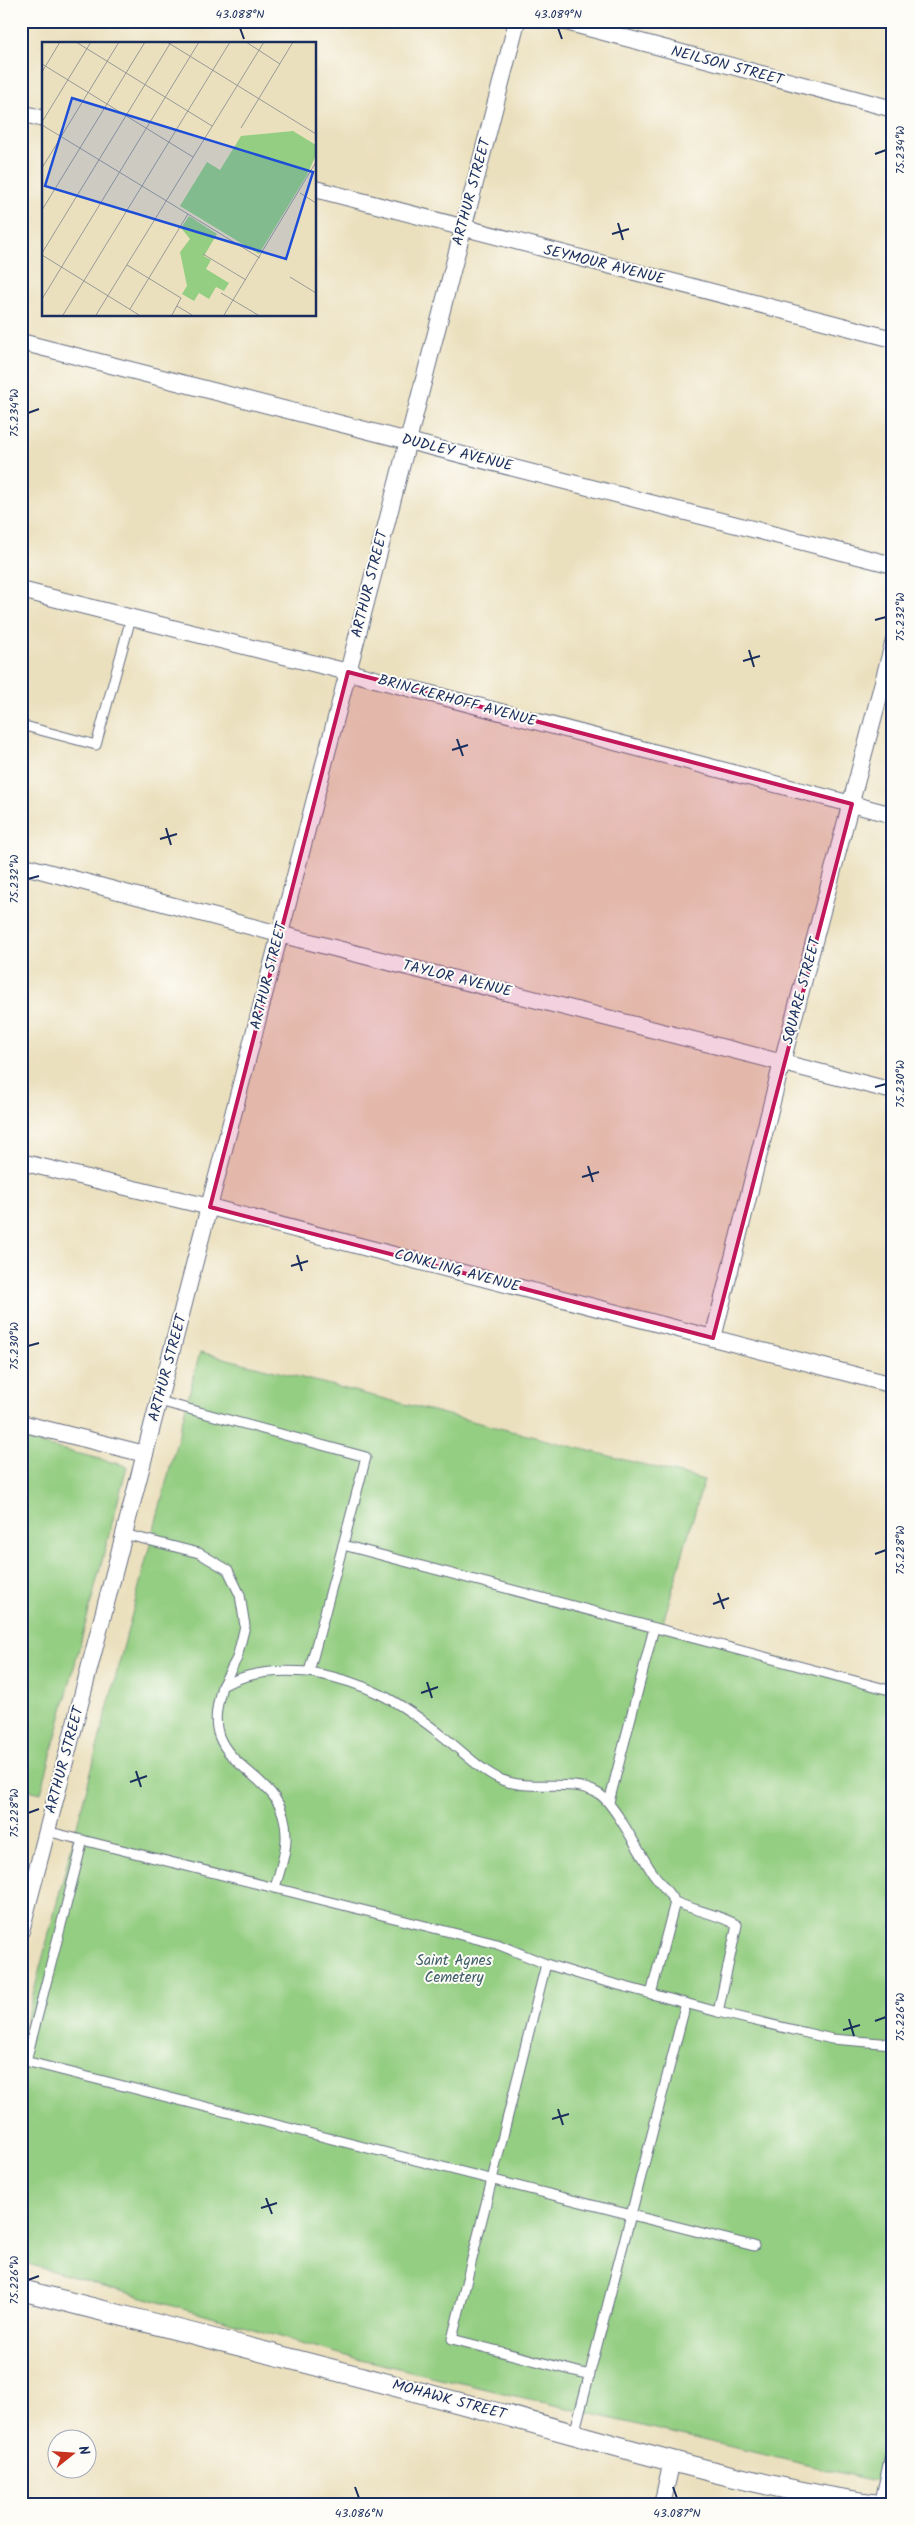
<svg xmlns="http://www.w3.org/2000/svg" width="914" height="2526" viewBox="0 0 914 2526" font-family="Kalam,sans-serif">
  <rect width="100%" height="100%" fill="#fdfcf7"/>
  <filter id="ink" filterUnits="userSpaceOnUse"><feTurbulence type="fractalNoise" baseFrequency=".02" numOctaves="2"/><feDisplacementMap in="SourceGraphic" scale="10" xChannelSelector="R" yChannelSelector="G"/><feConvolveMatrix kernelMatrix="1 2 1 2 8 2 1 2 1" color-interpolation-filters="sRGB"/></filter>
  <filter id="wash" filterUnits="userSpaceOnUse"><feTurbulence type="fractalNoise" baseFrequency=".0096" numOctaves="4" result="noise"/><feDisplacementMap in="SourceGraphic" scale="20" xChannelSelector="R" yChannelSelector="G"/><feGaussianBlur stdDeviation="1.12" result="paint"/><feColorMatrix in="noise" values="0 0 0 0 0 0 0 0 0 0 0 0 0 0 0 0 0 1.4 0 .05"/><feComposite in="paint" operator="in"/></filter>
  <g filter="url(#wash)">
    <rect width="100%" height="100%" fill="#ebe0be"/>
    <!-- green -->
    <g fill="#94ce82" stroke="#587e70">
      <polygon points="200,1352 704,1480 662,1626 893,1690 893,2482 871,2480 343,2355 21,2262 21,2041"/>
      <polygon points="21,1439 127,1466 41,1793 21,1788"/>
    </g>
  </g>
  <g filter="url(#ink)">
    <g fill="none" stroke-linecap="round" stroke-linejoin="round">
      <!-- service casing -->
      <g stroke="#646d80" stroke-width="11">
        <g id="service">
          <polyline points="21,725 96,745 131,618"/>
          <polyline points="159,1401 366,1457 343,1545"/>
          <polyline points="124,1534 199,1553 228,1570 240,1595 245,1626 237,1658 222,1686"/>
          <path d="M309,1672C367,1682 399,1701 444,1737C463,1752 480,1770 502,1780C533,1792 571,1777 599,1794C614,1803 639,1852 650,1869C658,1880 667,1891 675,1902L651,1994"/>
          <polyline points="609,1802 654,1628"/>
          <path d="M46,1831L275,1888C279,1872 287,1852 286,1835C286,1781 234,1775 219,1736C213,1720 218,1702 222,1686C251,1671 278,1670 309,1672L343,1545L893,1691"/>
          <polyline points="275,1888 497,1944 546,1964 585,1976 718,2012 832,2039 893,2044"/>
          <path d="M675,1902C696,1911 718,1914 737,1925L718,2012"/>
          <polyline points="546,1964 452,2339 590,2375"/>
          <polyline points="21,2060 754,2246"/>
          <polyline points="26,2061 83,1840"/>
          <polyline points="574,2434 686,2003"/>
          <polyline points="879,2505 893,2442"/>
        </g>
      </g>
      <!-- minor casing -->
      <g stroke="#646d80" stroke-width="18">
        <g id="minor">
          <polyline points="562,21 893,109"/>
          <polyline points="21,113 44,119"/>
          <polyline points="315,189 893,339"/>
          <polyline points="21,342 893,565"/>
          <polyline points="21,590 348,672 893,815"/>
          <polyline points="21,865 279,934 893,1091"/>
          <polyline points="21,1162 210,1207 893,1385"/>
          <polyline points="713,1338 782,1062 893,644"/>
          <polyline points="21,1423 145,1454"/>
          <polyline points="21,1931 517,21"/>
          <polyline points="662,2505 672,2460"/>
        </g>
      </g>
      <!-- tertiary casing -->
      <g stroke="#646d80" stroke-width="22">
        <path id="tertiary" d="M21,2290C178,2330 334,2369 490,2411C616,2445 749,2487 879,2505"/>
      </g>
      <!-- service -->
      <use href="#service" stroke="#fff" stroke-width="9"/>
      <!-- minor -->
      <use href="#minor" stroke="#fff" stroke-width="16"/>
      <!-- tertiary -->
      <use href="#tertiary" stroke="#fff" stroke-width="20"/>
    </g>
  </g>
  <!-- marked area -->
  <path fill="#c2185b" fill-opacity="0.2" stroke="#c2185b" stroke-width="4" stroke-linejoin="round" d="M348,672L852,804L713,1338L210,1207Z"/>
  <!-- ticks -->
  <path fill="none" stroke="#1b2f5e" stroke-width="2" d="M240,28L244,39M558,28L562,39M875,154L886,150M618,223L623,240M612,234L629,229M28,413L39,409M875,620L886,617M749,650L754,667M743,661L760,656M457,739L463,756M452,750L468,745M166,828L171,845M160,839L177,834M28,879L39,876M875,1087L886,1084M588,1166L593,1182M582,1177L599,1172M297,1255L302,1271M291,1266L308,1261M28,1346L39,1343M875,1554L886,1550M718,1593L724,1609M713,1604L729,1598M427,1682L432,1698M421,1693L438,1687M136,1771L141,1787M130,1782L147,1776M28,1813L39,1809M849,2019L854,2036M875,2021L886,2017M843,2030L860,2025M558,2109L563,2125M552,2119L569,2114M266,2198L272,2214M261,2208L277,2203M28,2280L39,2276M355,2487L359,2498M673,2487L677,2498"/>
  <g text-anchor="middle" dominant-baseline="central" stroke-width="4" stroke-linejoin="round" paint-order="stroke">
    <!-- street labels -->
    <g font-size="15" fill="#1b2f5e" stroke="#fdfcf7">
      <text transform="translate(727 66) rotate(15)">NEILSON STREET</text>
      <text transform="translate(472 192) rotate(-75)">ARTHUR STREET</text>
      <text transform="translate(604 265) rotate(14)">SEYMOUR AVENUE</text>
      <text transform="translate(457 453) rotate(14)">DUDLEY AVENUE</text>
      <text transform="translate(370 584) rotate(-76)">ARTHUR STREET</text>
      <text transform="translate(457 701) rotate(15)">BRINCKERHOFF AVENUE</text>
      <text transform="translate(269 976) rotate(-76)">ARTHUR STREET</text>
      <text transform="translate(457 979) rotate(14)">TAYLOR AVENUE</text>
      <text transform="translate(802 991) rotate(-75)">SQUARE STREET</text>
      <text transform="translate(457 1271) rotate(15)">CONKLING AVENUE</text>
      <text transform="translate(168 1368) rotate(-75)">ARTHUR STREET</text>
      <text transform="translate(65 1760) rotate(-75)">ARTHUR STREET</text>
      <text transform="translate(449 2400) rotate(15)">MOHAWK STREET</text>
    </g>
    <!-- park labels -->
    <g font-size="15" fill="#3f5f69" stroke="#fdfcf7">
      <text x="454" y="1961">Saint Agnes<tspan x="454" dy="17">Cemetery</tspan></text>
    </g>
  </g>
  <!-- overview -->
  <g transform="translate(42 42)">
    <rect width="274" height="274" fill="#ebe0be"/>
    <path d="M251,89L274,103V113L265,133L217,212L138,164L165,120L178,128L199,94ZM147,174L175,192L162,214L169,218L164,227L187,241L182,249L174,245L167,257L157,251L152,259L140,252L145,244L138,210L148,197L139,186Z" fill="#94ce82"/>
    <path fill="none" stroke="#989998" stroke-width="1" d="M34,0L170,84M125,0L274,92M204,0L238,22M0,22L151,115M0,30L18,0M0,80L49,0M0,83L218,216M199,86L251,0M0,126L77,0M258,151L274,161M0,168L103,0M0,211L129,0M161,212L204,238M0,213L97,273M85,223L139,256L130,273M248,235L274,251M179,251L216,273M0,257L157,0M135,264L150,273M88,267L146,172M21,273L188,0M54,273L222,0M182,273L274,120"/>
    <path fill="#1d4ed8" fill-opacity="0.15" stroke="#1d4ed8" stroke-width="2.5" d="M30,56L271,130L244,217L3,144Z"/>
    <rect width="274" height="274" fill="none" stroke="#1b2f5e" stroke-width="2.5"/>
  </g>
  <!-- margin -->
  <rect width="914" height="2526" fill="none" stroke="#fdfcf7" stroke-width="55"/>
  <!-- north arrow -->
  <g transform="translate(72 2454) rotate(73)"><circle r="24" fill="#fdfcf7" stroke="#a3aaba"/>
  <path d="M0-4L9 19L0 12L-9 19Z" fill="#c8321e"/>
  <text y="-8" font-size="14" font-weight="bold" text-anchor="middle" fill="#1b2f5e">N</text>
  </g>
  <rect x="28" y="28" width="858" height="2470" fill="none" stroke="#1b2f5e" stroke-width="2"/>
  <g font-size="12" text-anchor="middle" fill="#1b2f5e">
    <text x="240" y="18">43.088°N</text>
    <text x="558" y="18">43.089°N</text>
    <text transform="translate(900 150) rotate(-90)" y="4">75.234°W</text>
    <text transform="translate(14 413) rotate(-90)" y="4">75.234°W</text>
    <text transform="translate(900 617) rotate(-90)" y="4">75.232°W</text>
    <text transform="translate(14 879) rotate(-90)" y="4">75.232°W</text>
    <text transform="translate(900 1084) rotate(-90)" y="4">75.230°W</text>
    <text transform="translate(14 1346) rotate(-90)" y="4">75.230°W</text>
    <text transform="translate(900 1550) rotate(-90)" y="4">75.228°W</text>
    <text transform="translate(14 1813) rotate(-90)" y="4">75.228°W</text>
    <text transform="translate(900 2017) rotate(-90)" y="4">75.226°W</text>
    <text transform="translate(14 2280) rotate(-90)" y="4">75.226°W</text>
    <text x="359" y="2517">43.086°N</text>
    <text x="677" y="2517">43.087°N</text>
  </g>
</svg>
